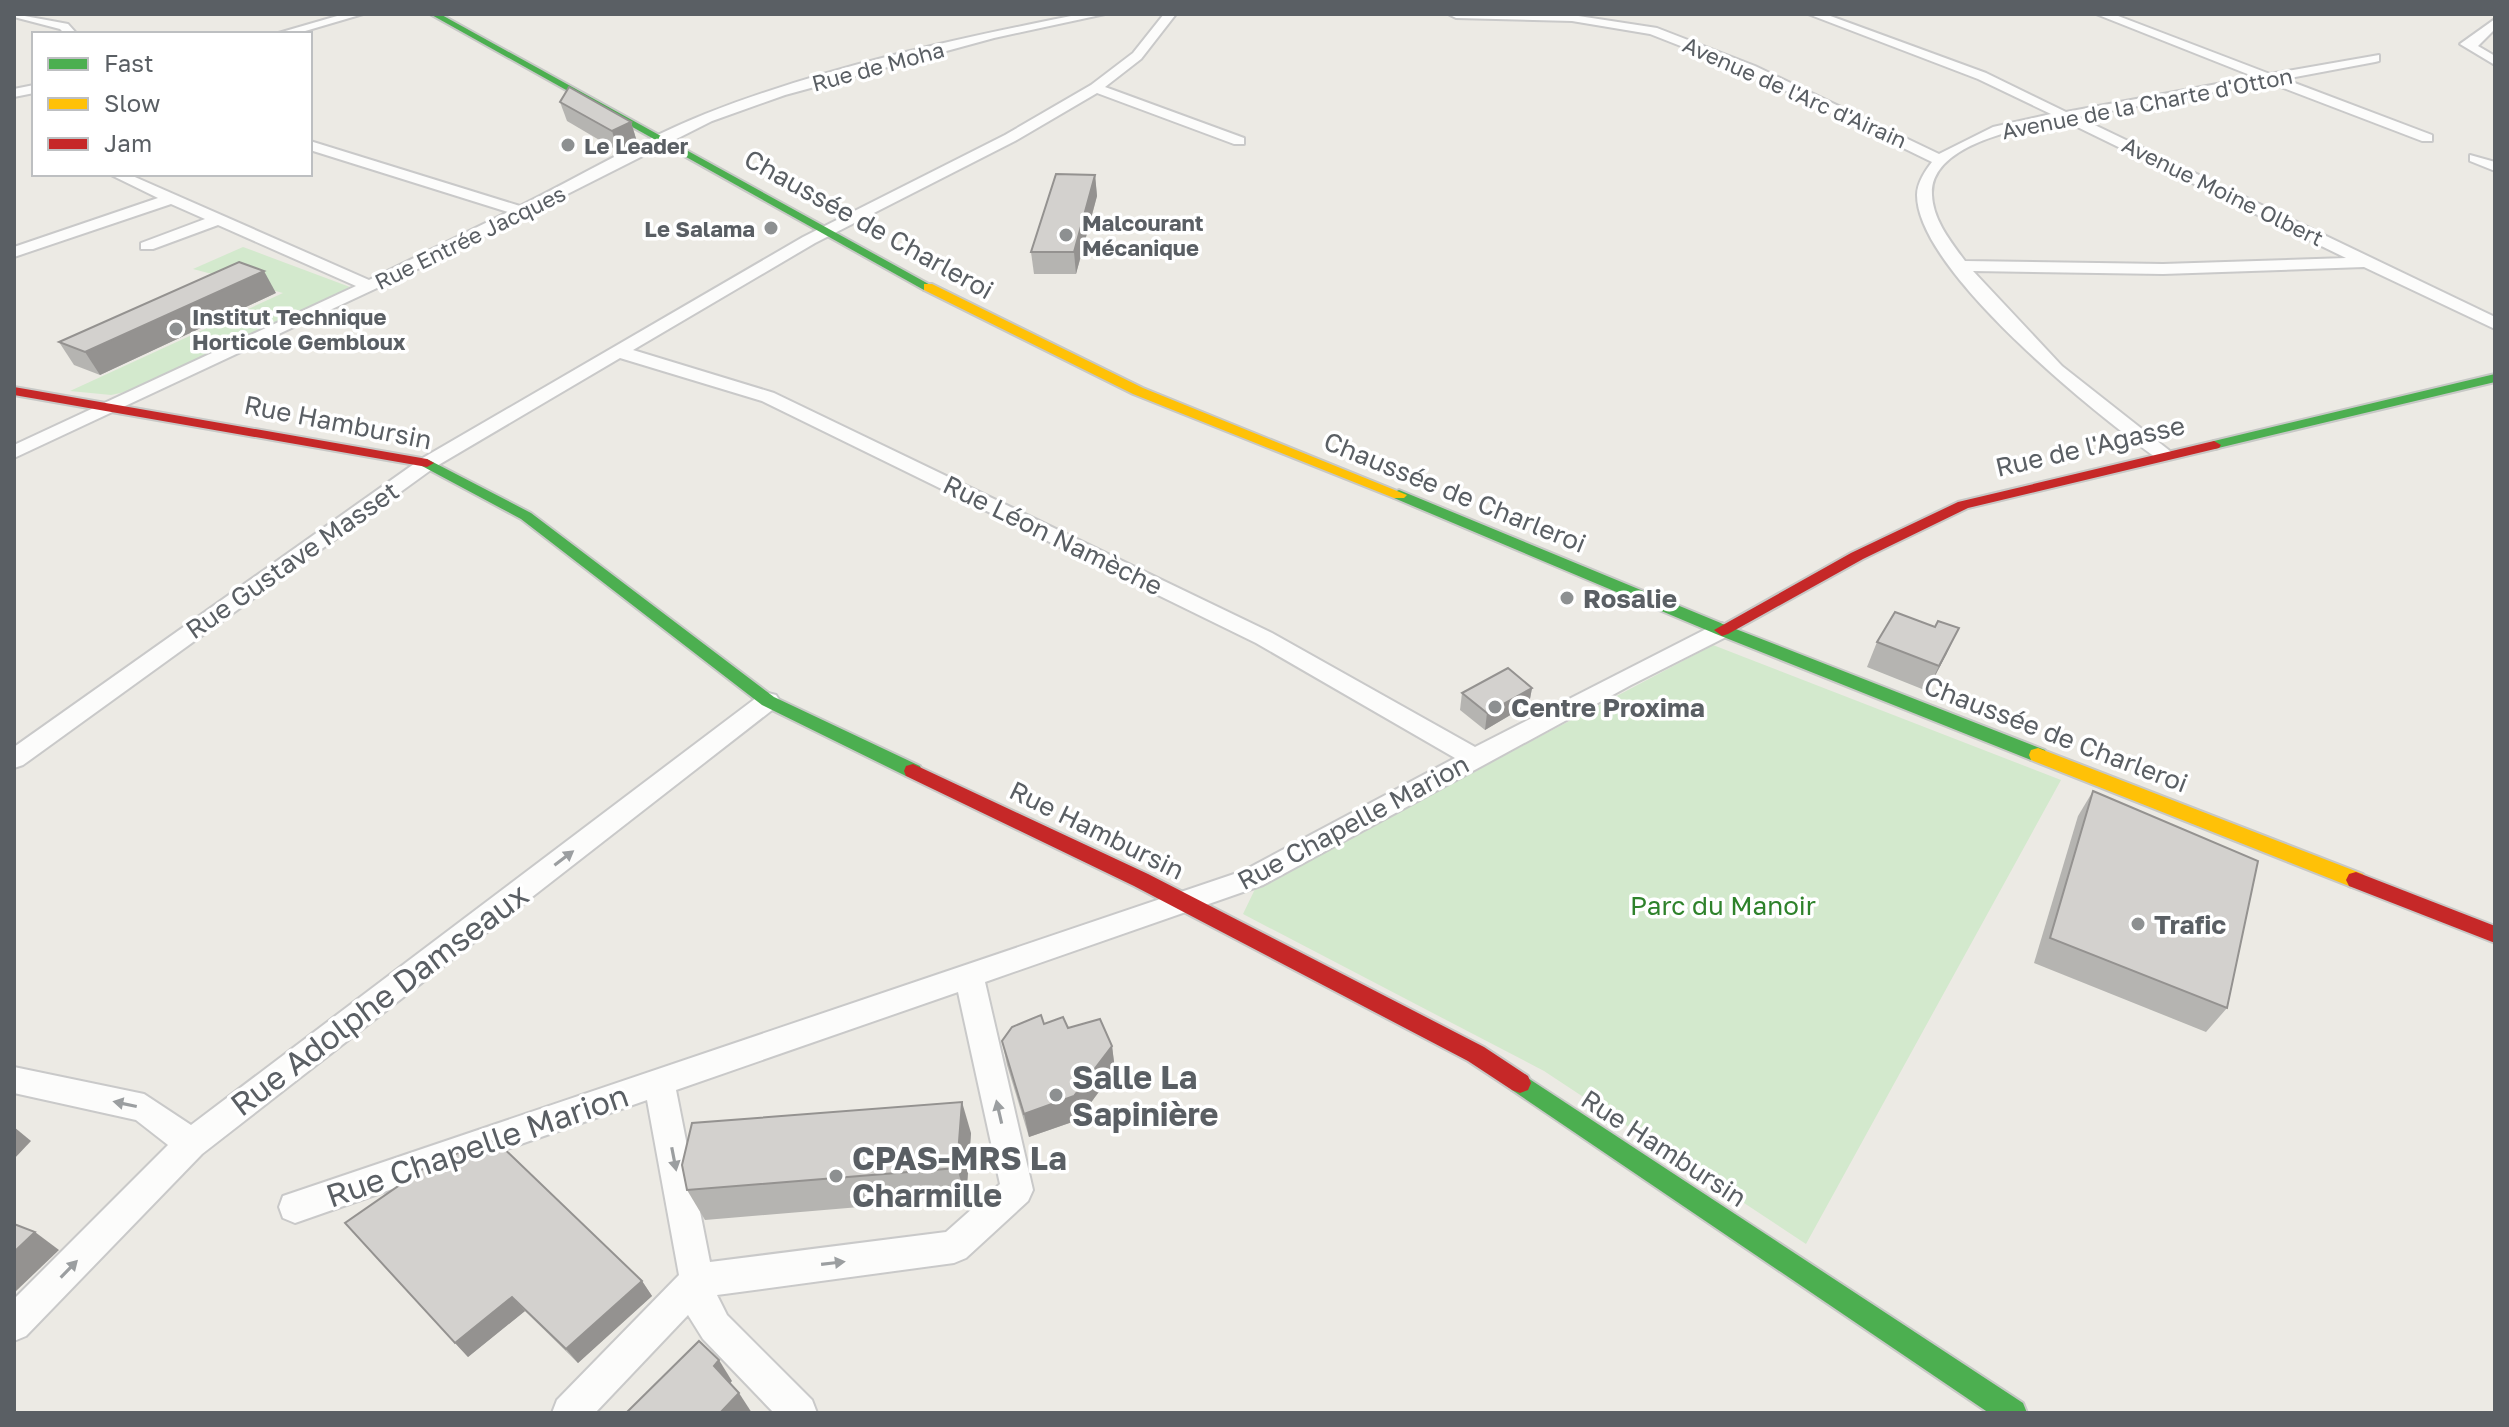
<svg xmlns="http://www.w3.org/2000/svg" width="2509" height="1427" viewBox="0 0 2509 1427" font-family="'Golos Text',sans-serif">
  <rect width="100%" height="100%" fill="#eceae4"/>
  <!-- green -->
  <g fill="#d3e9cd">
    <polygon points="243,247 350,287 135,390 111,395 70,391 283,293 193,269"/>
    <polygon points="1713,645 2061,780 1806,1244 1544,1071 1243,914 1256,887"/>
  </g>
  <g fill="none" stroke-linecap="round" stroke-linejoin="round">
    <!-- street casing -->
    <g stroke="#c9c9c9" stroke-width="4">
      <g id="street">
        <polygon points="14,14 68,24 77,34 65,34 60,29 14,17"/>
        <polygon points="344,14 363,14 295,34 275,34"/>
        <path d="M1081,14H1105L994,38L785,95L712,121L439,259L14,458V445L356,286L218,225L153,249H141V243L205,219L171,204L14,257V247L158,198L109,174H128L369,280L508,212L310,150V141L520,206C581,176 642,139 705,114C825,67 955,39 1081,14Z"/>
        <path d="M1164,14H1176L1141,59L1105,87L1244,138V144H1234L1097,93L1015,141L815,243L633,350L774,393L1272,633L1475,747L1714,625L1722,623L1733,630L1730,635L1631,685L1263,885L985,982L1033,1190L1028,1201L966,1258L954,1263L717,1295L727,1315L812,1400L817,1413H774L703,1339L688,1315L595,1413H552L557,1400L679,1275L647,1100L295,1223L283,1218L279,1207L283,1196L1243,871L1455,758L1256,643L762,401L620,358L435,467L23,765L14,768V747L421,459L803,237L1005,135L1091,85L1133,53ZM958,992L1000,1184L946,1232L710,1262L676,1090Z"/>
        <path d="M1808,14H1825L1986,73L2066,112L2255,77L2096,14H2113L2270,74L2379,55V61L2375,62L2284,79L2432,135V141H2422L2268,82L2078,117L2495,317V329L2364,267L2163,274L1973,271L2062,366L2175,455L2172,459H2158C2098,416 1917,271 1917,195C1917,183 1925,171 1932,162L1747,72L1650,34L1572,21L1456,18L1450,15H1572L1657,28L1755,66L1939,154L1993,127L2051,114L1978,79ZM2063,120L2346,258L2163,264L1965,261C1951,242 1933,220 1932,195C1929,143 2026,127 2063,120Z"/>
        <polygon points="2495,19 2495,29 2478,46 2495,56 2495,65 2460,44"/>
        <polygon points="34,85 34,93 14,97 14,89"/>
        <polygon points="2470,155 2495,162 2495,171 2470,161"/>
        <polygon points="768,693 776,695 780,701 776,707 202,1154 26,1336 14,1341 14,1299 168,1145 136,1120 14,1093 14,1067 144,1094 191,1125 760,695"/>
      </g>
    </g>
    <!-- fast casing -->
    <g stroke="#c7c8c6" stroke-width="4">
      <g id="fast">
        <polygon points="430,14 440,14 934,287 924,290"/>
        <polygon points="2495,374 2495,382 2214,449 2207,445 2214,441"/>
        <polygon points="427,459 531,513 774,697 920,766 922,771 920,776 906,776 762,705 521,519 422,466 420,463"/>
        <polygon points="1399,490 1728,626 2045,750 2047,755 2045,760 2031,760 1716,634 1394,498 1394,492"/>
        <polygon points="1520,1073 2023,1403 2027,1413 1989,1413 1512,1090 1509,1083 1512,1076"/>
      </g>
    </g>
    <!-- slow casing -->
    <g stroke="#c7c8c6" stroke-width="4">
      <g id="slow">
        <polygon points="924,284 932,284 1143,388 1407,495 1404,498 1394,498 1133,394 924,290"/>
        <polygon points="2038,748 2363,874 2366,880 2363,886 2356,888 2349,886 2031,760 2029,755 2031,750"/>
      </g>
    </g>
    <!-- jam casing -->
    <g stroke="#c7c8c6" stroke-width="4">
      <g id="jam">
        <polygon points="14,387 427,459 434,463 427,467 14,395"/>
        <polygon points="2214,441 2221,445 2219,448 1968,508 1863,559 1728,634 1722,636 1714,630 1851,553 1958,502"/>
        <polygon points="913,764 1148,874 1484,1047 1528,1076 1531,1083 1528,1090 1520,1093 1512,1090 1468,1061 1134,886 906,776 904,771 906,766"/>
        <polygon points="2356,872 2495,926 2495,943 2349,886 2346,880 2349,874"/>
      </g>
    </g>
    <!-- street -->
    <use href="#street" fill="#fcfcfb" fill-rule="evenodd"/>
    <!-- fast -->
    <use href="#fast" fill="#4caf50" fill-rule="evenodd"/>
    <!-- slow -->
    <use href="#slow" fill="#ffc107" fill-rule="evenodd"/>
    <!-- jam -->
    <use href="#jam" fill="#c62828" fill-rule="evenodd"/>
  </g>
  <!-- wall -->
  <g fill="#b5b4b1">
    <polygon points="560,102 631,122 637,142 618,151 567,121"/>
    <polygon points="1095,175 1097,196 1076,274 1034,274 1031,252"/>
    <polygon points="276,293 100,375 74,365 59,342"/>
    <polygon points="1877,642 1947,653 1927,691 1867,667"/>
    <polygon points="1532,688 1529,704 1485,730 1460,710 1462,693"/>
    <polygon points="2093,791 2227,1008 2206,1032 2034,963 2078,816"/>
    <polygon points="1044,1024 1068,1028 1112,1046 1115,1070 1078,1120 1029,1137 1007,1065 1002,1041"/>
    <polygon points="971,1133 966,1198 705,1220 687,1190"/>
    <polygon points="345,1223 642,1281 652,1296 578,1363 525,1311 468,1357"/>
  </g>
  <!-- shaded-wall -->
  <g fill="#949290">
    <polygon points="631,122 637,142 618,151 612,131"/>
    <polygon points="1095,175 1097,196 1076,274 1074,252"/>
    <polygon points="264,271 276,293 100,375 85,352"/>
    <polygon points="1959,628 1947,653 1927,691 1939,666"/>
    <polygon points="1532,688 1529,704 1485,730 1487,713"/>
    <polygon points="1112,1046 1115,1070 1078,1120 1029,1137 1024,1114"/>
    <polygon points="962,1102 971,1133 966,1198 957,1168"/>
    <polygon points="14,1127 31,1141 14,1159"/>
    <polygon points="35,1232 59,1250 14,1293 14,1252"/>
    <polygon points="642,1281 652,1296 578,1363 566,1349"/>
    <polygon points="512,1297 525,1311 468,1357 455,1343"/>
    <polygon points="719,1360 732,1381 728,1386 714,1366"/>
    <polygon points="739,1393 752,1413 720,1413"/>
  </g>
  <!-- building -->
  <g fill="#d3d1ce" stroke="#949290" stroke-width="2">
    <polygon points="569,87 631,122 612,131 560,102"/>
    <polygon points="1056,174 1095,175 1074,252 1031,252"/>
    <polygon points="239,262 264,271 85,352 59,342"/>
    <polygon points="1895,612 1935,627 1938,621 1959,628 1939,666 1877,642"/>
    <polygon points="1508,668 1532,688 1487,713 1462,693"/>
    <polygon points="2093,791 2258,861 2227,1008 2050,938"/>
    <polygon points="1041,1015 1044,1024 1063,1017 1068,1028 1100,1019 1112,1046 1074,1096 1024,1114 1002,1041 1012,1027"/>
    <polygon points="962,1102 957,1168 687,1190 682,1165 692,1123"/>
    <polygon points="495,1140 642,1281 566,1349 512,1297 455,1343 345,1223 433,1162"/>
    <polygon points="14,1224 35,1232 14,1252"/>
    <polygon points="699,1341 719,1360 714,1366 739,1393 720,1413 626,1413"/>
  </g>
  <!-- one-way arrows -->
  <defs><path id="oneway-solid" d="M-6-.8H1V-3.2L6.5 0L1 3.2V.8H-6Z" transform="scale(2)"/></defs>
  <g fill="#9b9ea0">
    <use href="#oneway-solid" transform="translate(564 858) rotate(-37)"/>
    <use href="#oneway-solid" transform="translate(125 1104) rotate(-168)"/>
    <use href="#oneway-solid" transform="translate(999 1112) rotate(-103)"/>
    <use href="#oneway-solid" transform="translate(674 1159) rotate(79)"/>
    <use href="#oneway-solid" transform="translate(833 1263) rotate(-7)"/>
    <use href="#oneway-solid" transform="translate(69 1269) rotate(-46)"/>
  </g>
  <!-- markers -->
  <g fill="#8d9091" stroke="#fff" stroke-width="3">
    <circle cx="568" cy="145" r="8"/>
    <circle cx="771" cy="228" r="8"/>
    <circle cx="1066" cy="235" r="8"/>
    <circle cx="176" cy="329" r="8"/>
    <circle cx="1567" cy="598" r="8"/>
    <circle cx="1495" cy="707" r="8"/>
    <circle cx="2138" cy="924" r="8"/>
    <circle cx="1056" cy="1095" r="8"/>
    <circle cx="836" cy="1176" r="8"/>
  </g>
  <g text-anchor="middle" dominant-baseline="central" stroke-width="7" stroke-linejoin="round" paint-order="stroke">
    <!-- far-street labels -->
    <g font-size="22" fill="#5a5f64" stroke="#fff">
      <text transform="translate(878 66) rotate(-15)">Rue de Moha</text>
      <text transform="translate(1795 92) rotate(24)">Avenue de l'Arc d'Airain</text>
      <text transform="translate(2147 103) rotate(-11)">Avenue de la Charte d'Otton</text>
      <text transform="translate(2223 191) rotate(26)">Avenue Moine Olbert</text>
      <text transform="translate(470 237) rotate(-26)">Rue Entrée Jacques</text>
    </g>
    <!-- far-poi labels -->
    <g font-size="22" font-weight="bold" fill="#5a5f64" stroke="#fff" text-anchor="start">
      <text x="584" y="145">Le Leader</text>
      <text x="1082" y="222">Malcourant<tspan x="1082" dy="25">Mécanique</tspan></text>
      <text x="755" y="228" text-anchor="end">Le Salama</text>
      <text x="192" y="316">Institut Technique<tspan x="192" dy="25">Horticole Gembloux</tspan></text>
    </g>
    <!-- street labels -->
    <g font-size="26" fill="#5a5f64" stroke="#fff">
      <text transform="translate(869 224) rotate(29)">Chaussée de Charleroi</text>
      <text transform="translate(338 422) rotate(11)">Rue Hambursin</text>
      <text transform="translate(2090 446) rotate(-13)">Rue de l'Agasse</text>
      <text transform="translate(1455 492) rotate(22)">Chaussée de Charleroi</text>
      <text transform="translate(1053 535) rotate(26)">Rue Léon Namèche</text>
      <text transform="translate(292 560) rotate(-35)">Rue Gustave Masset</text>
      <text transform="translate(2056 734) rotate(21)">Chaussée de Charleroi</text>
      <text transform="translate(1353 822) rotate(-28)">Rue Chapelle Marion</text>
      <text transform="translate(1097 830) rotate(26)">Rue Hambursin</text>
      <text transform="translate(1664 1148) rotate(33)">Rue Hambursin</text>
    </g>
    <!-- poi labels -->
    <g font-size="26" font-weight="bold" fill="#5a5f64" stroke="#fff" text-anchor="start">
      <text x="1583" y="598">Rosalie</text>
      <text x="1511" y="707">Centre Proxima</text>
      <text x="2154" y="924">Trafic</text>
    </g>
    <!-- park labels -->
    <g font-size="26" fill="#2e822b" stroke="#fff">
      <text x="1723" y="905">Parc du Manoir</text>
    </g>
    <!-- near-street labels -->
    <g font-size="32" fill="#5a5f64" stroke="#fff">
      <text transform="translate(379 999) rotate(-37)">Rue Adolphe Damseaux</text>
      <text transform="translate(477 1145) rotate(-19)">Rue Chapelle Marion</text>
    </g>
    <!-- near-poi labels -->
    <g font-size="32" font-weight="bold" fill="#5a5f64" stroke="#fff" text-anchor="start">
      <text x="1072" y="1077">Salle La<tspan x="1072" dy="37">Sapinière</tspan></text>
      <text x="852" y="1158">CPAS-MRS La<tspan x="852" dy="37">Charmille</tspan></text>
    </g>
  </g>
  <!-- border -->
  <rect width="2509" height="1427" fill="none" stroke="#5a5f64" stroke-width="32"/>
  <!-- legend -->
  <rect x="32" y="32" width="280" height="144" fill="#ffffff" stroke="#bdbfc1" stroke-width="2"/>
  <rect x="48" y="58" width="40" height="12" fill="#4caf50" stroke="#bdbfc1" stroke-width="2"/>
  <text x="104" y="72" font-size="24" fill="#5a5f64">Fast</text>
  <rect x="48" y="98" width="40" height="12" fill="#ffc107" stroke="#bdbfc1" stroke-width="2"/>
  <text x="104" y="112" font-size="24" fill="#5a5f64">Slow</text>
  <rect x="48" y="138" width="40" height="12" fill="#c62828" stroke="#bdbfc1" stroke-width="2"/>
  <text x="104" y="152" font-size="24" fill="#5a5f64">Jam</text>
</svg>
